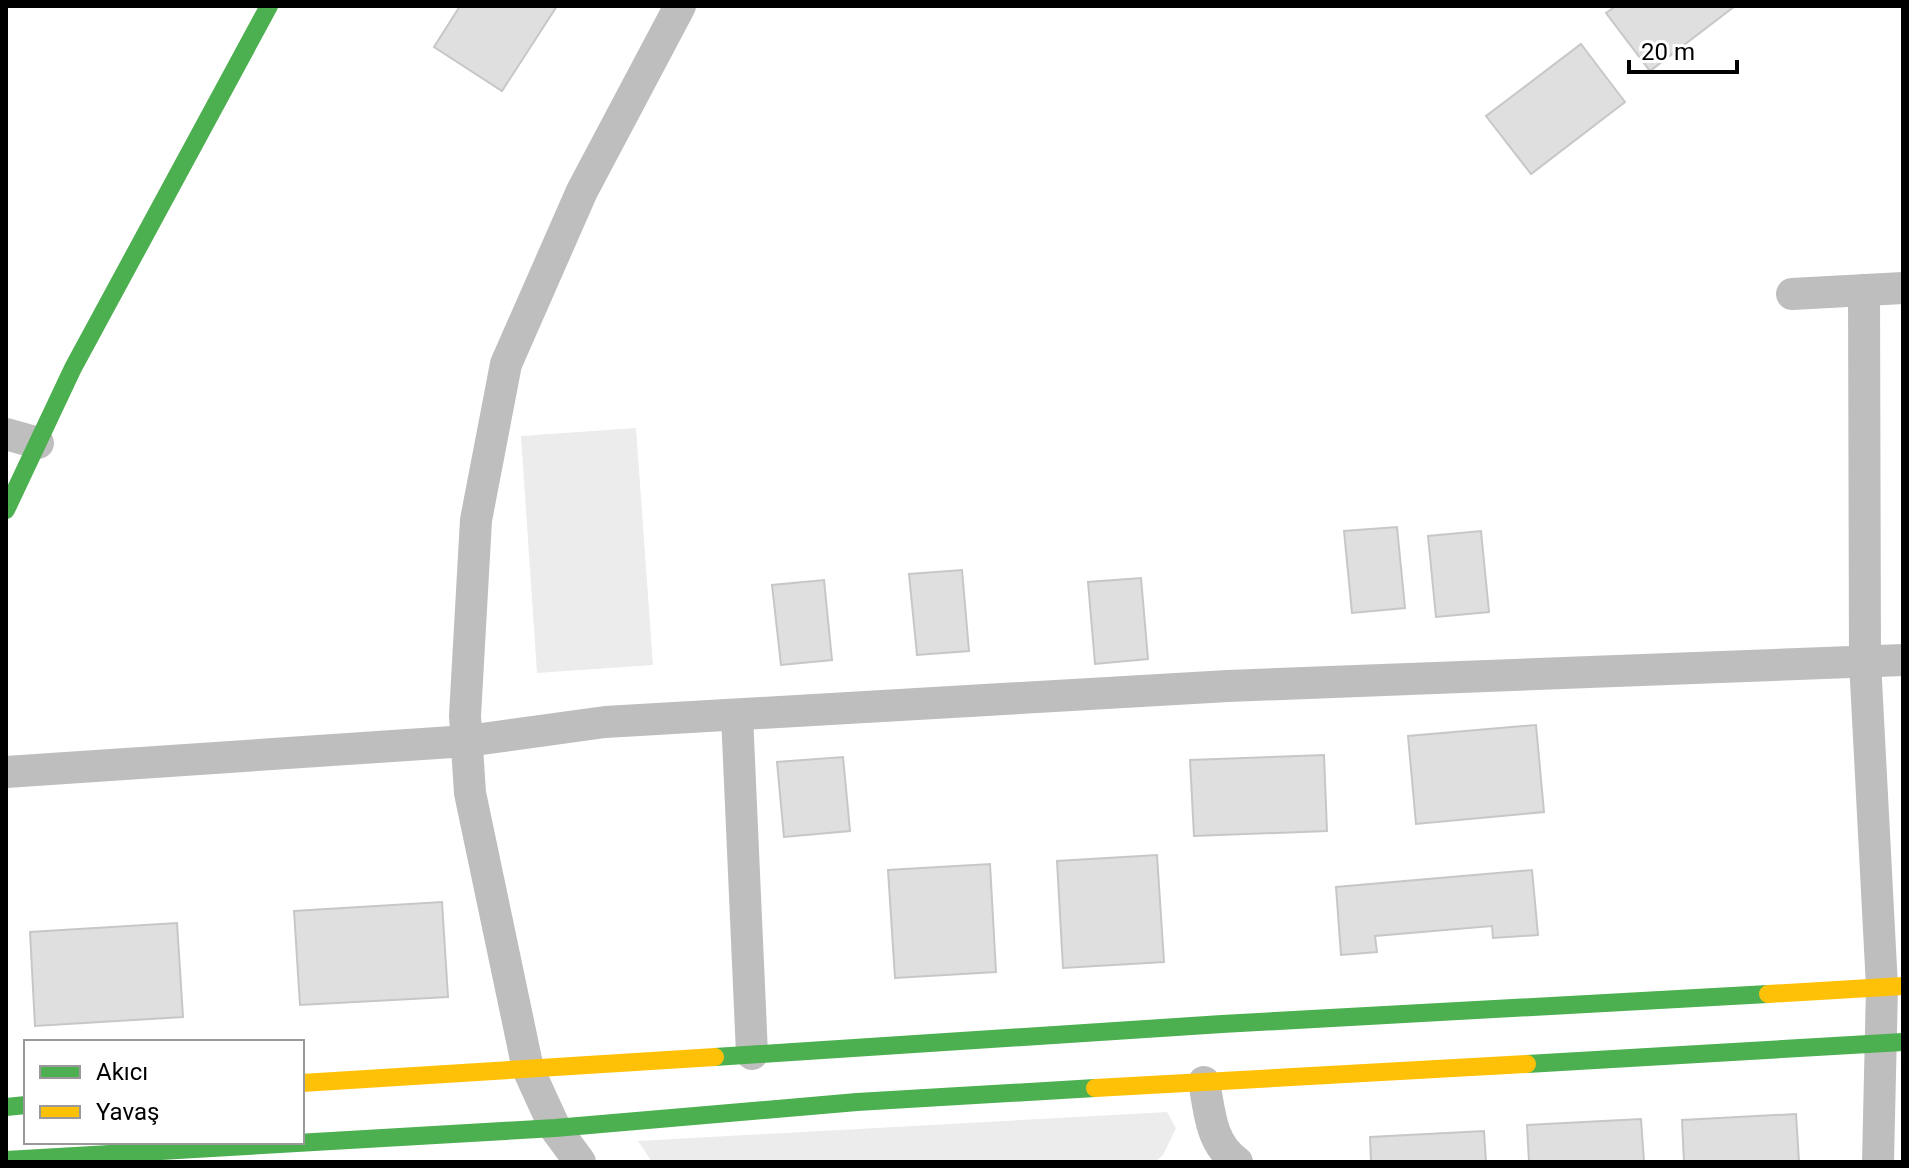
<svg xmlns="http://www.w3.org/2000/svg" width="1909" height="1168" viewBox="0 0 1909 1168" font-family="Roboto,sans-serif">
  <rect width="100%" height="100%" fill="#fff"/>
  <!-- green -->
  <g fill="#ececec">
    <polygon points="636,428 653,665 537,673 521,436"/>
    <polygon points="1167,1112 1176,1128 1163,1155 1155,1162 652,1162 638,1141"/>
  </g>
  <!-- building -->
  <g fill="#dfdfdf" stroke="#c7c7c7" stroke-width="2">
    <polygon points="460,6 557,6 502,91 434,47"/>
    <polygon points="1616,6 1735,6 1650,71 1606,13"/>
    <polygon points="1581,44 1625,102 1531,174 1486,116"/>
    <polygon points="1397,527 1405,608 1352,613 1344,531"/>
    <polygon points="1481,531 1489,612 1436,617 1428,536"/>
    <polygon points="962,570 969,651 917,655 909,574"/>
    <polygon points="1141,578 1148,659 1095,664 1088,582"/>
    <polygon points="824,580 832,660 781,665 772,585"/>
    <polygon points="1536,725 1544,812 1416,824 1408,736"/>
    <polygon points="1324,755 1327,831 1194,836 1190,760"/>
    <polygon points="843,757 850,831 784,837 777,762"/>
    <polygon points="1157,855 1164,962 1063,968 1057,861"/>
    <polygon points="990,864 996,972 895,978 888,870"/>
    <polygon points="1532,870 1538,935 1493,938 1492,926 1375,936 1377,952 1341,955 1336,887"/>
    <polygon points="442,902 448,997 300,1005 294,911"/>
    <polygon points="177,923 183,1017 35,1026 30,932"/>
    <polygon points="1796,1114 1799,1162 1684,1162 1682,1120"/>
    <polygon points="1641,1119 1644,1162 1529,1162 1527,1125"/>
    <polygon points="1484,1131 1486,1162 1371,1162 1370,1137"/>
  </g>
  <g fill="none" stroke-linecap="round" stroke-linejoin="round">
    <!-- street -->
    <g stroke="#bebebe" stroke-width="32">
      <polyline points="1864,290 1865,661 1882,987 1878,1162"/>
      <polyline points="1792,294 1903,288"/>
      <polyline points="6,434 38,443"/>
      <polyline points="737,715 752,1054"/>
      <polyline points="6,772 467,741 605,722 1228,686 1903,660"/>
      <path d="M1204,1082C1210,1112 1210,1143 1237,1162"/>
      <polyline points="580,1162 555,1128 528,1069 470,793 465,716 476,520 506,364 582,191 680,6"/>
    </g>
    <!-- fast -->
    <g stroke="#4caf50" stroke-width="18">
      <polyline points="6,510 73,368 269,6"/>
      <polyline points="715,1057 1222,1024 1768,994"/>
      <polyline points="1527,1064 1903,1042"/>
      <polyline points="6,1107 26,1105"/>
      <polyline points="6,1160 555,1128 857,1102 1095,1088"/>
    </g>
    <!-- slow -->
    <g stroke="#ffc107" stroke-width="18">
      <polyline points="1768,994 1903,986"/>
      <polyline points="302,1083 715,1057"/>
      <polyline points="1095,1088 1527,1064"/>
    </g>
  </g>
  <!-- border -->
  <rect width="1909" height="1168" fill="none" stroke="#000000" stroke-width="16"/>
  <!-- legend -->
  <rect x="24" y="1040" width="280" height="104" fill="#ffffff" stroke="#999999" stroke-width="2"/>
  <rect x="40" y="1066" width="40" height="12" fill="#4caf50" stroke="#999999" stroke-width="2"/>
  <text x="96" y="1080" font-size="24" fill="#000000">Akıcı</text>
  <rect x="40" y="1106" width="40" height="12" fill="#ffc107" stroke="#999999" stroke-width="2"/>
  <text x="96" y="1120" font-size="24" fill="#000000">Yavaş</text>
  <!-- scale -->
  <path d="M1629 60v12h108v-12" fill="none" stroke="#000000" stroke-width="4"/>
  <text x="1641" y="60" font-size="24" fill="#000000" stroke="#ffffff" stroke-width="6" paint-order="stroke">20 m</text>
</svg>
